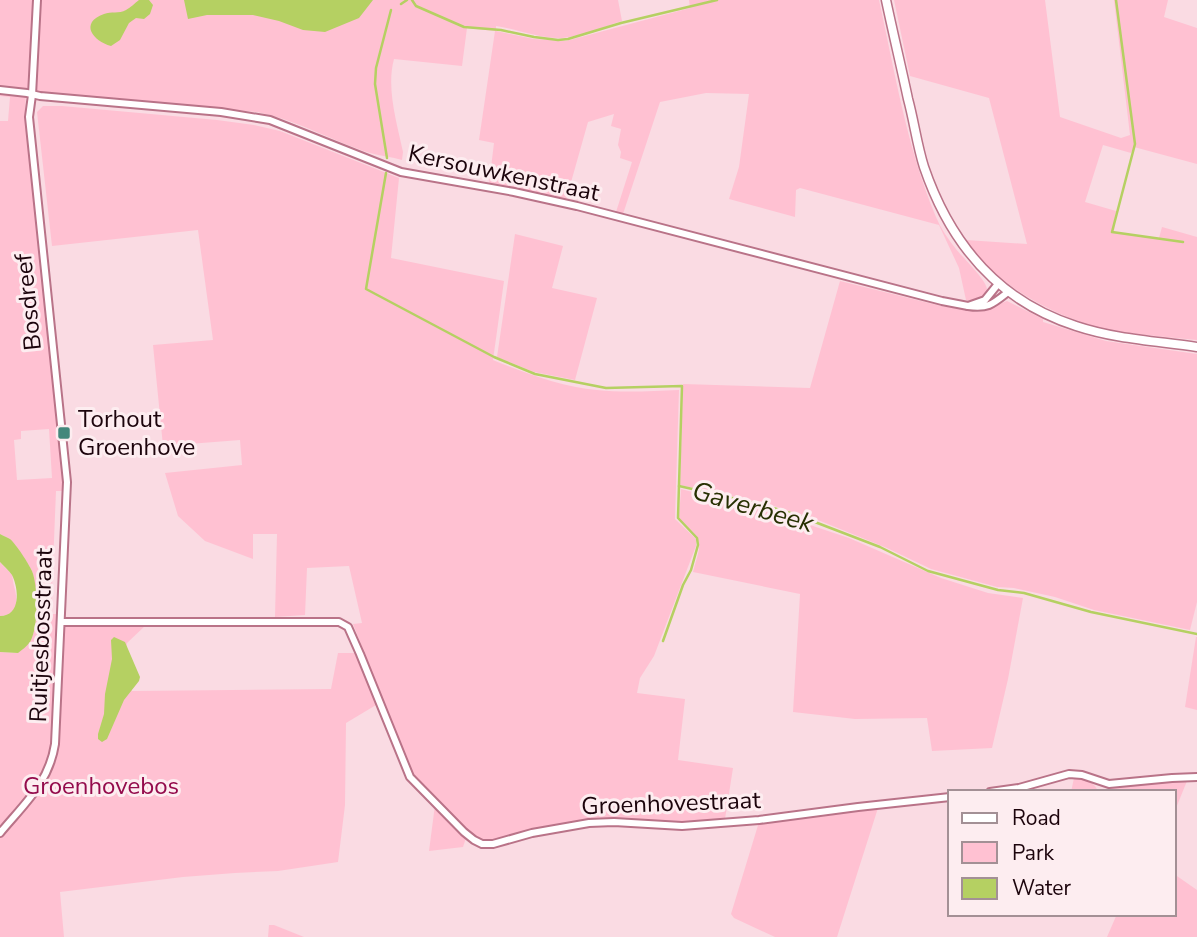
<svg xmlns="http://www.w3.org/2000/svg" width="1197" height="937" viewBox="0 0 1197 937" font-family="'Nunito Sans',sans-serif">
  <rect width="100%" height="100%" fill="#fadbe3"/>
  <!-- green -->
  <g fill="#ffc1d2" fill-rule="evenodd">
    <path d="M0,0H618L622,21C603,27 582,36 562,38C540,39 518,29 496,26V31L534,39L566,41L690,8L689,0H879C895,73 907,148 936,217C941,229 948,239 956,249C962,257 989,282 987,291C986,295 983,297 981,300L974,301L966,300L959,268L939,225L800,188L796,190L795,217L729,199L739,167L749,94L706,93L660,102L623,214L616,212L632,162L620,158L621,152L618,145L621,129L611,126L614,114L588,122L566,200L489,184L494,143L479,140L495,31L467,28L462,66L394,59C386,88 397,123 403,152L402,160C392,157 381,156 370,153C332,141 297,120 257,112L26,91L25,117L63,482V491H56L51,614H58V624L146,625L127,643L123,669L132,691L331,689L338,653H357L376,705L346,723L345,805L338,862L278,871L235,873L183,877L60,892L64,937H0V652L18,653L30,641L34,632L36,621L35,585L32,571L26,561L10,539L0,534V121H8L10,97L0,96ZM49,429L52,478L17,480L14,440L21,439V431Z"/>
    <path d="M894,0H1045L1060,117L1121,138L1130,135L1114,0H1168L1164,17L1197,28V164L1134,147L1131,153L1103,145L1085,202L1116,211L1114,232L1159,238L1162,227L1197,237V340C1168,337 1139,335 1110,330C1064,320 1015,296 983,261C977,254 971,247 966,240L1027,244L989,98L910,76Z"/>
    <path d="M43,106H62L217,120L254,125L280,131L399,178L391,258L504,281L493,360C525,373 562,387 597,390C624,393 652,391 679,390L675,519L696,539V546L654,656L640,678L637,693L685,699L678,760L733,768L725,819L679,822L636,821L607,818L546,826L491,840L476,838L422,785L414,777L409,766L353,624L362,623L349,566L307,568L305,615L275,617L277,534H253V559L205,541L178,516L165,473L242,465L240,440L163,446L153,345L213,340L198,230L52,246L37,112Z"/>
    <polygon points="515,234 563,246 552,288 597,298 575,380 534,372 497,357"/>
    <polygon points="840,281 941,306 978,312 1007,301 1043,319 1043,322 1106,341 1197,354 1197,602 1190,630 1094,610 1055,597 1014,588 997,587 931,569 887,548 818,520 771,505 680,485 683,384 810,388"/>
    <path d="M681,489L783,516L849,538L941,578L988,593L1023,598L1008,679L992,748L932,751L927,718L855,719L793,712L800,594L693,572C702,539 704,543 679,518Z"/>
    <path d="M0,562C3,566 9,571 12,575C13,579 13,583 14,586C18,600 19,616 0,616Z"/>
    <polygon points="1196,637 1197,637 1197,710 1185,707"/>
    <path d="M1074,778C1084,780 1095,781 1098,792H1071Z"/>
    <polygon points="1187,781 1174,813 1174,792 1105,792 1106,789 1109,787"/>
    <polygon points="435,805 466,838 463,847 429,851"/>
    <polygon points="878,808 837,937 775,937 734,918 731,914 759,822 812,818"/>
    <polygon points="1174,874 1197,890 1197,937 1107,937 1117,914 1174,914"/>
    <polygon points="269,925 274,925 304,937 268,937"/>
  </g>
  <!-- water -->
  <g fill="#b5d062">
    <path d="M139,0H149L153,5L150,14L144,19L136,18L129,23L120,40L111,46C93,41 79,23 104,14C111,11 119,14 126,10C130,8 135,3 139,0Z"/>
    <polygon points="184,0 373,0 359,18 325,32 303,30 279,21 253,15 207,15 188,19"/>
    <path d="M0,534C3,536 7,537 10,539C16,544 29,564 32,571C38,586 39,627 30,642C27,646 22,650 18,653L0,652V616C21,616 19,589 12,575C9,571 4,566 0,562Z"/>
    <polygon points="114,637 125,642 140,677 139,681 124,700 107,739 102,742 98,739 98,734 104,714 105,694 112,659 111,640"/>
  </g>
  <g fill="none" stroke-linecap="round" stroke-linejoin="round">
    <!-- stream -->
    <g stroke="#b5d062" stroke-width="2.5">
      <polyline points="412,0 416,6 464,27 501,30 534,37 558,40 568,39 621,23 717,0"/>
      <polyline points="1116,0 1135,144 1112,232 1183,242"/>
      <polyline points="401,4 407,0"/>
      <polyline points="387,158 375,84 376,68 391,10"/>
      <polyline points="386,173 366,289 494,357 535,374 606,388 682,386 678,518 697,538 698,545 691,570 683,585 663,641"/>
      <polyline points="679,486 763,505 794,514 880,547 928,571 998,590 1024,593 1091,612 1197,634"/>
    </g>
    <!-- minor casing -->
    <g stroke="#b97388" stroke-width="10">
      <g id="minor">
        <polyline points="0,90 27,93 40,96 221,112 270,120 401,172 514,192 577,206 942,301 968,306"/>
        <path d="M998,284L985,300L968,306C988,309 993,304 1008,292"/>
        <polyline points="61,622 339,622 348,627 360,654 410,777 464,832 474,840 482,844 493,844 532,833 589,823 614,822 682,826 759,820 858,807 950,797"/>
        <polyline points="990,792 1019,788 1069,774 1082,775 1109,784 1172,778 1197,777"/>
        <path d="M0,833C24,804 49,783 55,744L67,482L29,117L32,95L37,0"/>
      </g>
    </g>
    <!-- tertiary casing -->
    <g stroke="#b97388" stroke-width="11">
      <path id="tertiary" d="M886,0C893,33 901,66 908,99C914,121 917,145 924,167C950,243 998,301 1076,326C1115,339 1156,341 1197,347"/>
    </g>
    <!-- minor -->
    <use href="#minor" stroke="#fff" stroke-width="6"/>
    <!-- tertiary -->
    <use href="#tertiary" stroke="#fff" stroke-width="8"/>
  </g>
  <!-- markers -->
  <rect fill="#43877b" stroke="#fdedf0" stroke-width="2.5" x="57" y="426" width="14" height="14" rx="3.5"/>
  <g text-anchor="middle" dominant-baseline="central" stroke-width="6" stroke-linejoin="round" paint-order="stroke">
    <!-- street labels -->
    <g font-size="24" fill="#1c040c" stroke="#fdedf0">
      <text transform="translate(504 173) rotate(12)">Kersouwkenstraat</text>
      <text transform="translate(28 302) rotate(-96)">Bosdreef</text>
      <text transform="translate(41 635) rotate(-88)">Ruitjesbosstraat</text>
      <text transform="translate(671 803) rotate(-2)">Groenhovestraat</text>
    </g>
    <!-- poi labels -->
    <g font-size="24" fill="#1c040c" stroke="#fdedf0" text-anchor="start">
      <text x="78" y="419">Torhout<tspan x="78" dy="28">Groenhove</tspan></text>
    </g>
    <!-- park labels -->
    <g font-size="24" fill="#940b4c" stroke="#fdedf0">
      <text x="101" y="786">Groenhovebos</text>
    </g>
    <!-- water labels -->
    <g font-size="26" font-style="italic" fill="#273002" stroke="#fdedf0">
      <text transform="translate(753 507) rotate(16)">Gaverbeek</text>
    </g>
  </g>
  <!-- legend -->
  <rect x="948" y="790" width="228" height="126" fill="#fdedf0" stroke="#a39095" stroke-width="2"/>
  <rect x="962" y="813" width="35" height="10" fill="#ffffff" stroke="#a39095" stroke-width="2"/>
  <text x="1012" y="825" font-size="21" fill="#1c040c">Road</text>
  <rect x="962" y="842" width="35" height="21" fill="#ffc1d2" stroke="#a39095" stroke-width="2"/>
  <text x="1012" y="860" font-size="21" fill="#1c040c">Park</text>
  <rect x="962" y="878" width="35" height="21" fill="#b5d062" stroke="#a39095" stroke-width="2"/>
  <text x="1012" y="895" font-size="21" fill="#1c040c">Water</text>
</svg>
